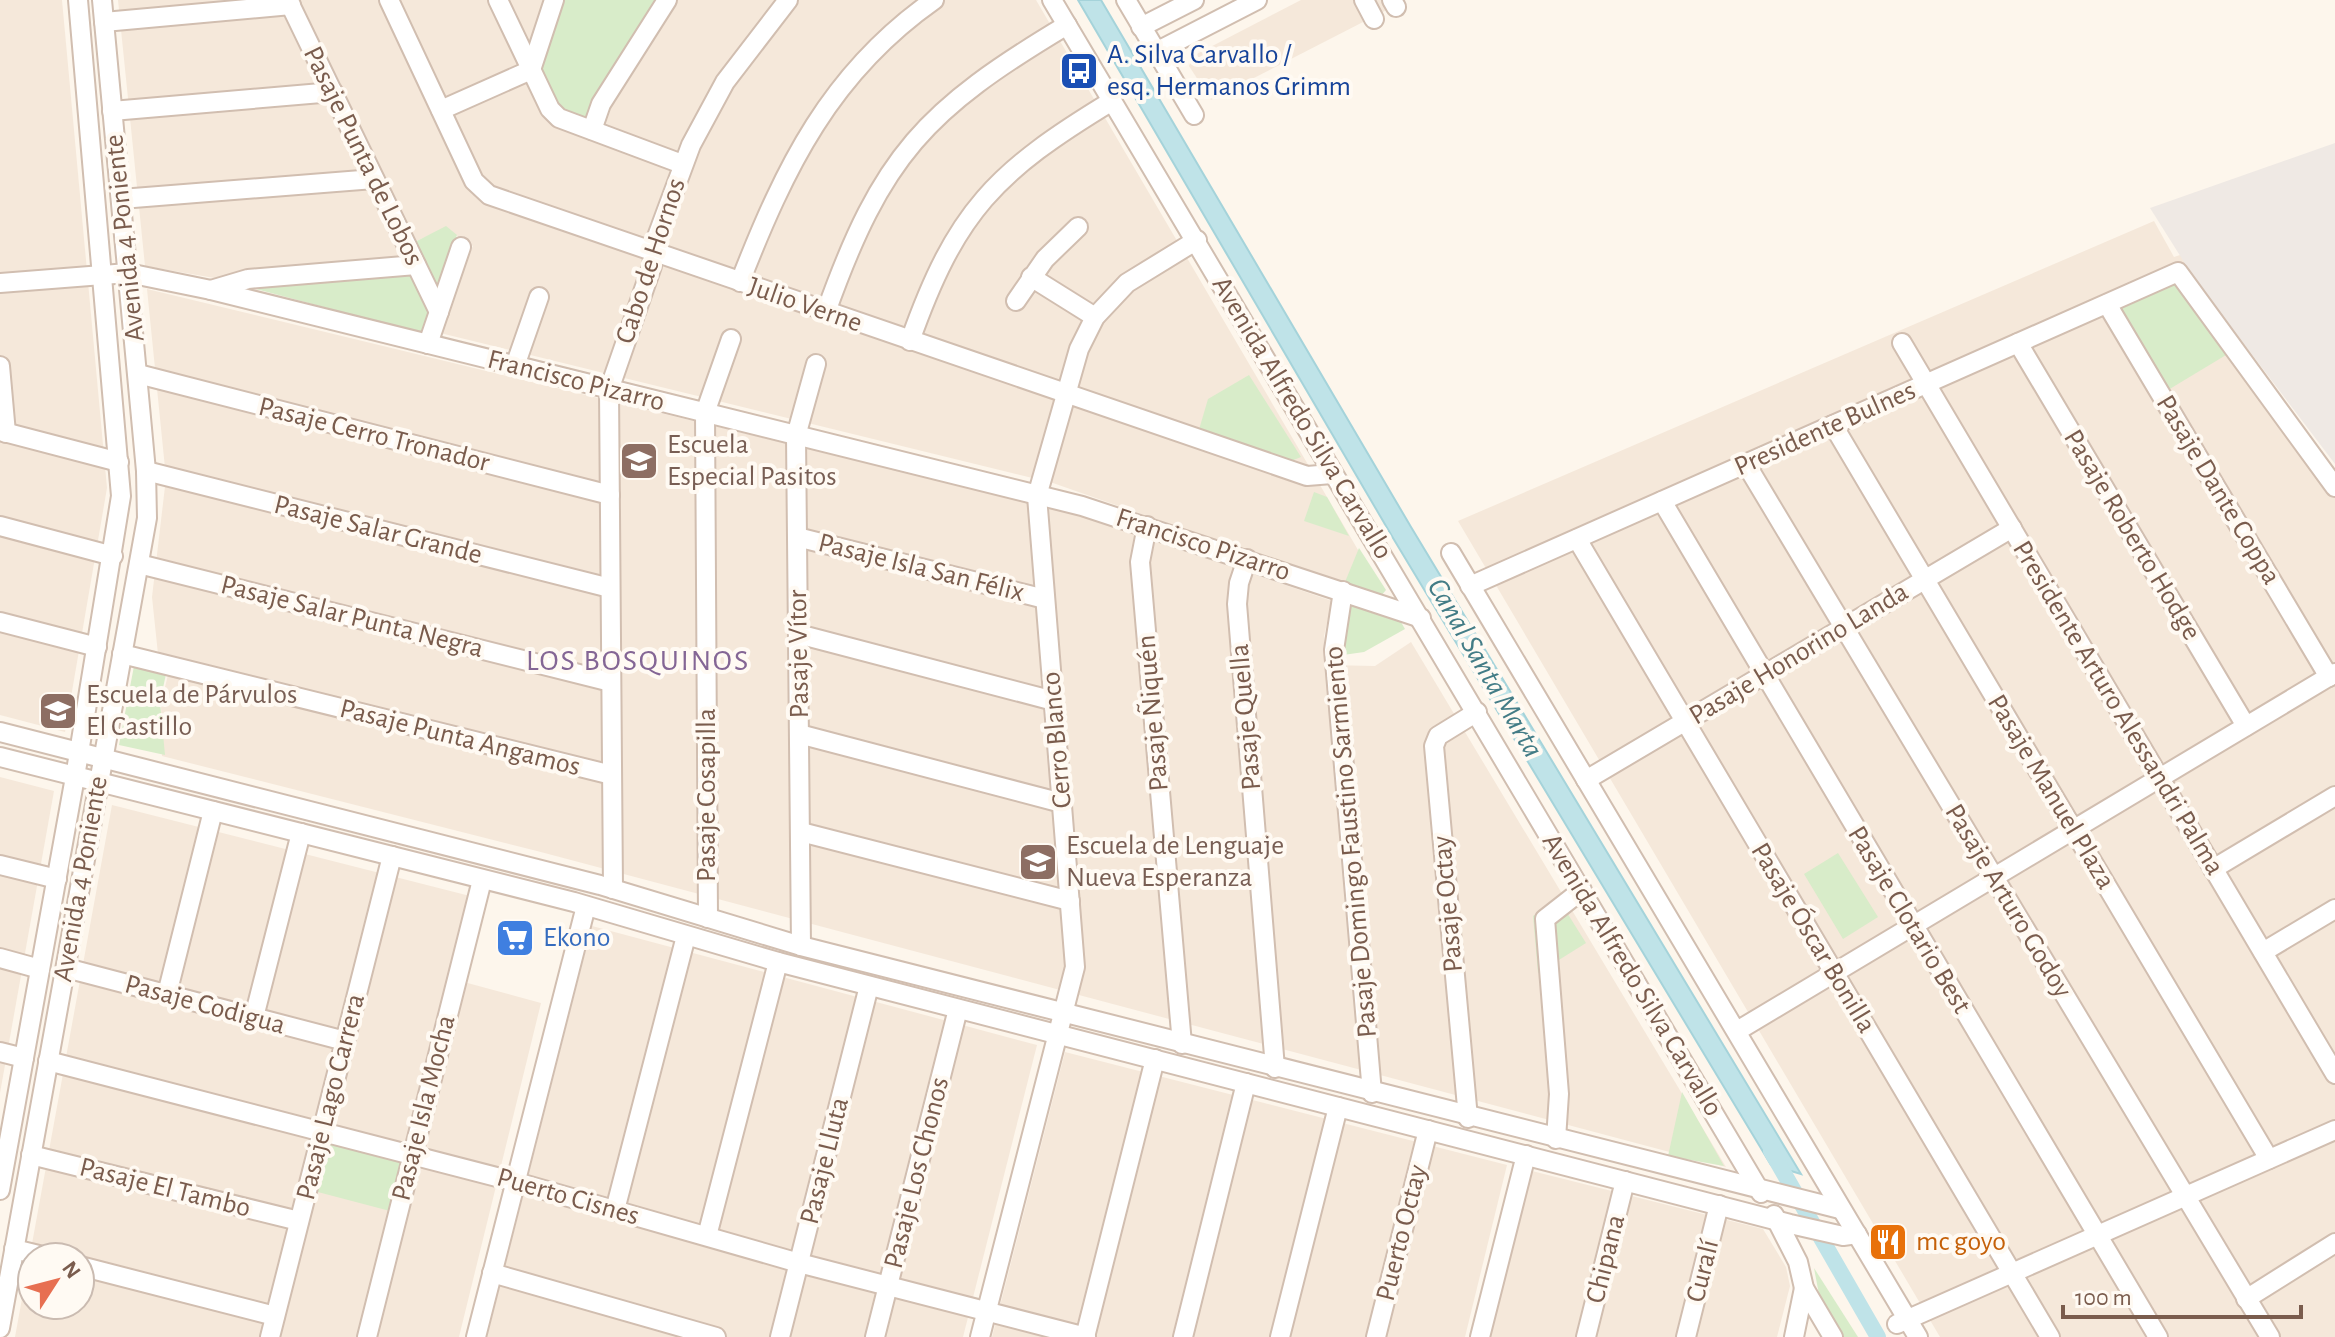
<svg xmlns="http://www.w3.org/2000/svg" width="2335" height="1337" viewBox="0 0 2335 1337" font-family="'Alegreya Sans',sans-serif">
  <rect width="100%" height="100%" fill="#fdf6ec"/>
  <!-- residential -->
  <g fill="#f5e8da" fill-rule="evenodd">
    <polygon points="0,0 62,0 107,488 65,732 0,715"/>
    <polygon points="118,0 1036,0 1368,567 1358,590 1053,483 436,332 473,246 445,228 401,248 403,253 397,261 220,279 145,266"/>
    <polygon points="1301,0 1406,0 1211,100 1189,66 1193,56"/>
    <polygon points="2154,221 2174,257 2183,254 2191,278 2335,474 2335,1337 1940,1337 1458,521"/>
    <polygon points="147,289 1074,513 1332,601 1324,636 1327,665 1375,666 1411,642 1726,1167 537,851 162,756 161,703 172,659 158,654 152,597 166,478"/>
    <polygon points="0,777 54,791 0,1093"/>
    <path d="M112,805L470,896L449,978L541,1003L459,1337H15ZM32,1257H80V1305H32Z"/>
    <polygon points="592,926 1037,1045 963,1337 487,1337"/>
    <polygon points="1065,1052 1507,1165 1465,1337 992,1337"/>
    <polygon points="1532,1171 1763,1229 1786,1267 1790,1286 1777,1337 1490,1337"/>
  </g>
  <!-- industrial -->
  <polygon fill="#efe9e4" points="2335,143 2335,464 2196,281 2150,208"/>
  <!-- green -->
  <g fill="#d8ecc9">
    <polygon points="564,0 659,0 595,99 587,124 562,113 537,73"/>
    <polygon points="446,226 457,235 437,290 411,244"/>
    <polygon points="412,272 429,308 425,334 241,285"/>
    <polygon points="2177,278 2231,352 2168,390 2117,307"/>
    <polygon points="1249,375 1301,457 1291,461 1198,433 1208,399"/>
    <polygon points="1314,492 1327,497 1349,536 1304,521"/>
    <polygon points="1359,548 1386,590 1380,597 1345,582"/>
    <polygon points="1350,603 1398,617 1405,629 1364,652 1343,655 1342,631"/>
    <polygon points="134,666 166,674 160,702 165,755 119,745"/>
    <polygon points="1838,853 1878,917 1843,939 1804,874"/>
    <polygon points="1559,900 1586,943 1538,973 1533,916"/>
    <polygon points="1682,1092 1724,1166 1668,1156"/>
    <polygon points="327,1137 404,1157 390,1211 314,1191"/>
    <polygon points="1814,1268 1858,1337 1840,1337 1821,1305"/>
  </g>
  <!-- water -->
  <polygon fill="#bfe3e8" stroke="#a5d3da" stroke-width="2" points="1078,0 1101,0 1411,527 1801,1174 1771,1165 1393,538"/>
  <g fill="none" stroke-linecap="round" stroke-linejoin="round">
    <!-- canal -->
    <polyline stroke="#bfe3e8" stroke-width="16" points="1771,1151 1878,1337"/>
    <!-- minor casing -->
    <g stroke="#d1beb0" stroke-width="22">
      <g id="minor">
        <polyline points="288,0 439,312"/>
        <polyline points="389,0 474,181 489,195 1307,476 1332,474"/>
        <polyline points="498,0 550,109 559,118 682,164"/>
        <polyline points="1052,0 1761,1193"/>
        <polyline points="1126,0 1194,115"/>
        <polyline points="1364,0 1374,19"/>
        <polyline points="1392,0 1396,7"/>
        <polyline points="104,22 291,5"/>
        <polyline points="1141,27 1194,0"/>
        <polyline points="1156,52 1257,0"/>
        <polyline points="441,110 531,70 554,0"/>
        <polyline points="112,111 333,92"/>
        <polyline points="592,130 601,104 667,0"/>
        <polyline points="121,199 374,179"/>
        <polyline points="1031,277 1095,317"/>
        <path d="M740,282C785,167 830,73 934,0"/>
        <polyline points="0,283 128,273 211,290 1082,506 1421,618"/>
        <polyline points="211,290 248,279 416,265"/>
        <polyline points="1016,301 1045,259 1078,227"/>
        <polyline points="2107,304 2329,677"/>
        <path d="M826,312C882,155 925,110 1067,25"/>
        <path d="M910,341C956,211 995,172 1112,101"/>
        <polyline points="1902,343 2335,1074"/>
        <polyline points="2018,343 2246,726"/>
        <polyline points="428,344 461,247"/>
        <polyline points="0,366 6,433"/>
        <polyline points="515,366 539,297"/>
        <polyline points="138,374 610,495"/>
        <polyline points="1833,425 2269,1159"/>
        <polyline points="0,431 119,462"/>
        <polyline points="1746,464 2270,1337"/>
        <polyline points="146,471 610,588"/>
        <polyline points="1662,501 2158,1337"/>
        <polyline points="0,526 113,556"/>
        <polyline points="1147,526 1140,562 1182,1044"/>
        <polyline points="797,537 1045,599"/>
        <polyline points="1577,539 2050,1337"/>
        <polyline points="1451,553 1918,1337"/>
        <polyline points="1247,559 1239,583 1237,604 1275,1068"/>
        <polyline points="139,564 611,682"/>
        <polyline points="1470,586 2178,272 2335,487"/>
        <polyline points="1343,591 1334,650 1372,1093"/>
        <polyline points="0,622 97,647"/>
        <polyline points="798,634 1054,701"/>
        <polyline points="122,654 612,775"/>
        <polyline points="0,732 600,885 801,946 1840,1209"/>
        <polyline points="799,734 1062,803"/>
        <polyline points="0,757 574,902 778,962 1790,1224 1843,1236 1857,1234"/>
        <polyline points="1586,780 2012,528"/>
        <polyline points="801,832 1070,901"/>
        <polyline points="0,865 57,879"/>
        <polyline points="2213,869 2335,796"/>
        <polyline points="613,889 609,390 652,266 655,242 691,145 725,82 788,0"/>
        <polyline points="708,918 705,413 731,339"/>
        <polyline points="801,946 796,436 816,364"/>
        <polyline points="2263,952 2335,909"/>
        <polyline points="0,958 40,969"/>
        <polyline points="66,968 345,1041"/>
        <polyline points="167,994 213,811"/>
        <polyline points="254,1017 301,833"/>
        <polyline points="1737,1031 2335,673"/>
        <polyline points="0,1052 24,1058"/>
        <polyline points="48,1061 516,1182 799,1263 1086,1337"/>
        <polyline points="1468,1118 1434,746 1438,736 1477,712"/>
        <polyline points="1556,1139 1559,1094 1545,919 1582,890"/>
        <polyline points="31,1155 299,1221"/>
        <polyline points="0,1190 75,777 121,496 78,0"/>
        <polyline points="615,1210 686,936"/>
        <polyline points="1774,1215 1798,1262 1804,1288 1833,1337"/>
        <polyline points="707,1236 778,962"/>
        <polyline points="14,1249 47,1257"/>
        <polyline points="80,1266 275,1316"/>
        <polyline points="492,1273 716,1337"/>
        <polyline points="2246,1299 2335,1243"/>
        <polyline points="1897,1324 2335,1130"/>
        <polyline points="0,1328 147,518 146,471 102,0"/>
        <polyline points="270,1337 392,856"/>
        <polyline points="367,1337 482,880"/>
        <polyline points="476,1337 586,906"/>
        <polyline points="780,1337 869,986"/>
        <polyline points="875,1337 958,1009"/>
        <polyline points="980,1337 1075,967 1037,496 1079,349 1095,317 1127,283 1197,240"/>
        <polyline points="1085,1337 1155,1059"/>
        <polyline points="1183,1337 1246,1083"/>
        <polyline points="1280,1337 1338,1107"/>
        <polyline points="1376,1337 1428,1130"/>
        <polyline points="1480,1337 1526,1155"/>
        <polyline points="1586,1337 1625,1181"/>
        <polyline points="1686,1337 1719,1205"/>
        <polyline points="1794,1337 1804,1288"/>
      </g>
    </g>
    <!-- minor -->
    <use href="#minor" stroke="#fff" stroke-width="18"/>
  </g>
  <!-- icons -->
  <defs>
    <g id="bus-square" transform="scale(2)"><rect x="-9" y="-9" width="18" height="18" rx="4" fill="#1a4fb4" stroke="#fffaf3"/><path d="M-5-6H5V4H4V6H2V4H-2V6H-4V4H-5ZM-3.5-4V0h7V-4ZM-3.5 1.2v1.5H-2V1.2ZM2 1.2v1.5H3.5V1.2Z" fill="#fff"/></g>
    <g id="school-square" transform="scale(2)"><rect x="-9" y="-9" width="18" height="18" rx="4" fill="#8d6e63" stroke="#fffaf3"/><path d="M0-5L7-2L0 1L-7-2ZM-4 1L0 2.5L4 1V4Q0 6-4 4Z" fill="#fff"/></g>
    <g id="supermarket-square" transform="scale(2)"><rect x="-9" y="-9" width="18" height="18" rx="4" fill="#3f7fe0" stroke="#fffaf3"/><path d="M-6-5.5h2.5l.6 2H6L4.5 2H-2.5L-4.4-4H-6ZM-1.5 3.2a1.3 1.3 0 1 0 .1 0ZM3 3.2a1.3 1.3 0 1 0 .1 0Z" fill="#fff"/></g>
    <g id="restaurant-square" transform="scale(2)"><rect x="-9" y="-9" width="18" height="18" rx="4" fill="#e8710a" stroke="#fffaf3"/><path d="M-5-6h1v4h1v-4h1v4h1v-4h1v5L-1.5 .5V6h-2V.5L-5-1ZM5-6V6H3V1.5H1.5Q1.5-4 5-6Z" fill="#fff"/></g>
  </defs>
  <g fill-rule="evenodd">
    <use href="#bus-square" x="1079" y="71"/>
    <use href="#school-square" x="639" y="461"/>
    <use href="#school-square" x="58" y="711"/>
    <use href="#school-square" x="1038" y="862"/>
    <use href="#supermarket-square" x="515" y="938"/>
    <use href="#restaurant-square" x="1888" y="1242"/>
  </g>
  <g text-anchor="middle" dominant-baseline="central" stroke-width="8" stroke-linejoin="round" paint-order="stroke">
    <!-- transit labels -->
    <g font-size="28" fill="#164399" stroke="#fffaf3" text-anchor="start">
      <text x="1107" y="55">A. Silva Carvallo /<tspan x="1107" dy="32">esq. Hermanos Grimm</tspan></text>
    </g>
    <!-- street labels -->
    <g font-size="28" fill="#7a5c4d" stroke="#fffaf3">
      <text transform="translate(363 156) rotate(64)">Pasaje Punta de Lobos</text>
      <text transform="translate(125 238) rotate(-96)">Avenida 4 Poniente</text>
      <text transform="translate(651 261) rotate(-72)">Cabo de Hornos</text>
      <text transform="translate(805 305) rotate(19)">Julio Verne</text>
      <text transform="translate(576 381) rotate(14)">Francisco Pizarro</text>
      <text transform="translate(1302 418) rotate(59)">Avenida Alfredo Silva Carvallo</text>
      <text transform="translate(1825 429) rotate(-24)">Presidente Bulnes</text>
      <text transform="translate(374 435) rotate(14)">Pasaje Cerro Tronador</text>
      <text transform="translate(2218 490) rotate(59)">Pasaje Dante Coppa</text>
      <text transform="translate(378 530) rotate(14)">Pasaje Salar Grande</text>
      <text transform="translate(2132 535) rotate(59)">Pasaje Roberto Hodge</text>
      <text transform="translate(1203 545) rotate(18)">Francisco Pizarro</text>
      <text transform="translate(921 568) rotate(14)">Pasaje Isla San Félix</text>
      <text transform="translate(352 617) rotate(14)">Pasaje Salar Punta Negra</text>
      <text transform="translate(799 654) rotate(-91)">Pasaje Vítor</text>
      <text transform="translate(1799 654) rotate(-31)">Pasaje Honorino Landa</text>
      <text transform="translate(2118 708) rotate(59)">Presidente Arturo Alessandri Palma</text>
      <text transform="translate(1153 713) rotate(-95)">Pasaje Ñiquén</text>
      <text transform="translate(1246 717) rotate(-95)">Pasaje Quella</text>
      <text transform="translate(460 738) rotate(14)">Pasaje Punta Angamos</text>
      <text transform="translate(1057 740) rotate(-95)">Cerro Blanco</text>
      <text transform="translate(2051 792) rotate(59)">Pasaje Manuel Plaza</text>
      <text transform="translate(707 795) rotate(-90)">Pasaje Cosapilla</text>
      <text transform="translate(1351 842) rotate(-95)">Pasaje Domingo Faustino Sarmiento</text>
      <text transform="translate(81 879) rotate(-80)">Avenida 4 Poniente</text>
      <text transform="translate(2008 901) rotate(59)">Pasaje Arturo Godoy</text>
      <text transform="translate(1448 904) rotate(-95)">Pasaje Octay</text>
      <text transform="translate(1909 920) rotate(59)">Pasaje Clotario Best</text>
      <text transform="translate(1813 938) rotate(59)">Pasaje Óscar Bonilla</text>
      <text transform="translate(1632 975) rotate(59)">Avenida Alfredo Silva Carvallo</text>
      <text transform="translate(205 1005) rotate(15)">Pasaje Codigua</text>
      <text transform="translate(331 1097) rotate(-76)">Pasaje Lago Carrera</text>
      <text transform="translate(424 1108) rotate(-76)">Pasaje Isla Mocha</text>
      <text transform="translate(825 1161) rotate(-76)">Pasaje Lluta</text>
      <text transform="translate(917 1173) rotate(-76)">Pasaje Los Chonos</text>
      <text transform="translate(165 1188) rotate(14)">Pasaje El Tambo</text>
      <text transform="translate(568 1197) rotate(16)">Puerto Cisnes</text>
      <text transform="translate(1402 1233) rotate(-76)">Puerto Octay</text>
      <text transform="translate(1606 1259) rotate(-76)">Chipana</text>
      <text transform="translate(1703 1271) rotate(-76)">Curalí</text>
    </g>
    <!-- education labels -->
    <g font-size="28" fill="#785e54" stroke="#fffaf3" text-anchor="start">
      <text x="667" y="445">Escuela<tspan x="667" dy="32">Especial Pasitos</tspan></text>
      <text x="86" y="695">Escuela de Párvulos<tspan x="86" dy="32">El Castillo</tspan></text>
      <text x="1066" y="846">Escuela de Lenguaje<tspan x="1066" dy="32">Nueva Esperanza</tspan></text>
    </g>
    <!-- shop labels -->
    <g font-size="28" fill="#366cbe" stroke="#fffaf3" text-anchor="start">
      <text x="543" y="938">Ekono</text>
    </g>
    <!-- food labels -->
    <g font-size="28" fill="#c56008" stroke="#fffaf3" text-anchor="start">
      <text x="1916" y="1242">mc goyo</text>
    </g>
    <!-- neighbourhood labels -->
    <g font-size="30" letter-spacing="2" fill="#846695" stroke="#fffaf3">
      <text x="638" y="661">LOS BOSQUINOS</text>
    </g>
    <!-- water labels -->
    <g font-size="30" font-style="italic" fill="#437c86" stroke="#fffaf3">
      <text transform="translate(1485 668) rotate(60)">Canal Santa Marta</text>
    </g>
  </g>
  <!-- north arrow -->
  <g transform="translate(56 1281) rotate(54)"><circle r="38" fill="#fffaf3" stroke="#cabbb1" stroke-width="2"/>
  <path d="M0-6L14 30L0 20L-14 30Z" fill="#e76f51"/>
  <text y="-12" font-size="22" font-weight="bold" text-anchor="middle" fill="#7a5c4d">N</text>
  </g>
  <!-- scale -->
  <path d="M2063 1305v12h238v-12" fill="none" stroke="#7a5c4d" stroke-width="4"/>
  <text x="2075" y="1305" font-size="24" fill="#7a5c4d" stroke="#fffaf3" stroke-width="6" paint-order="stroke">100 m</text>
</svg>
